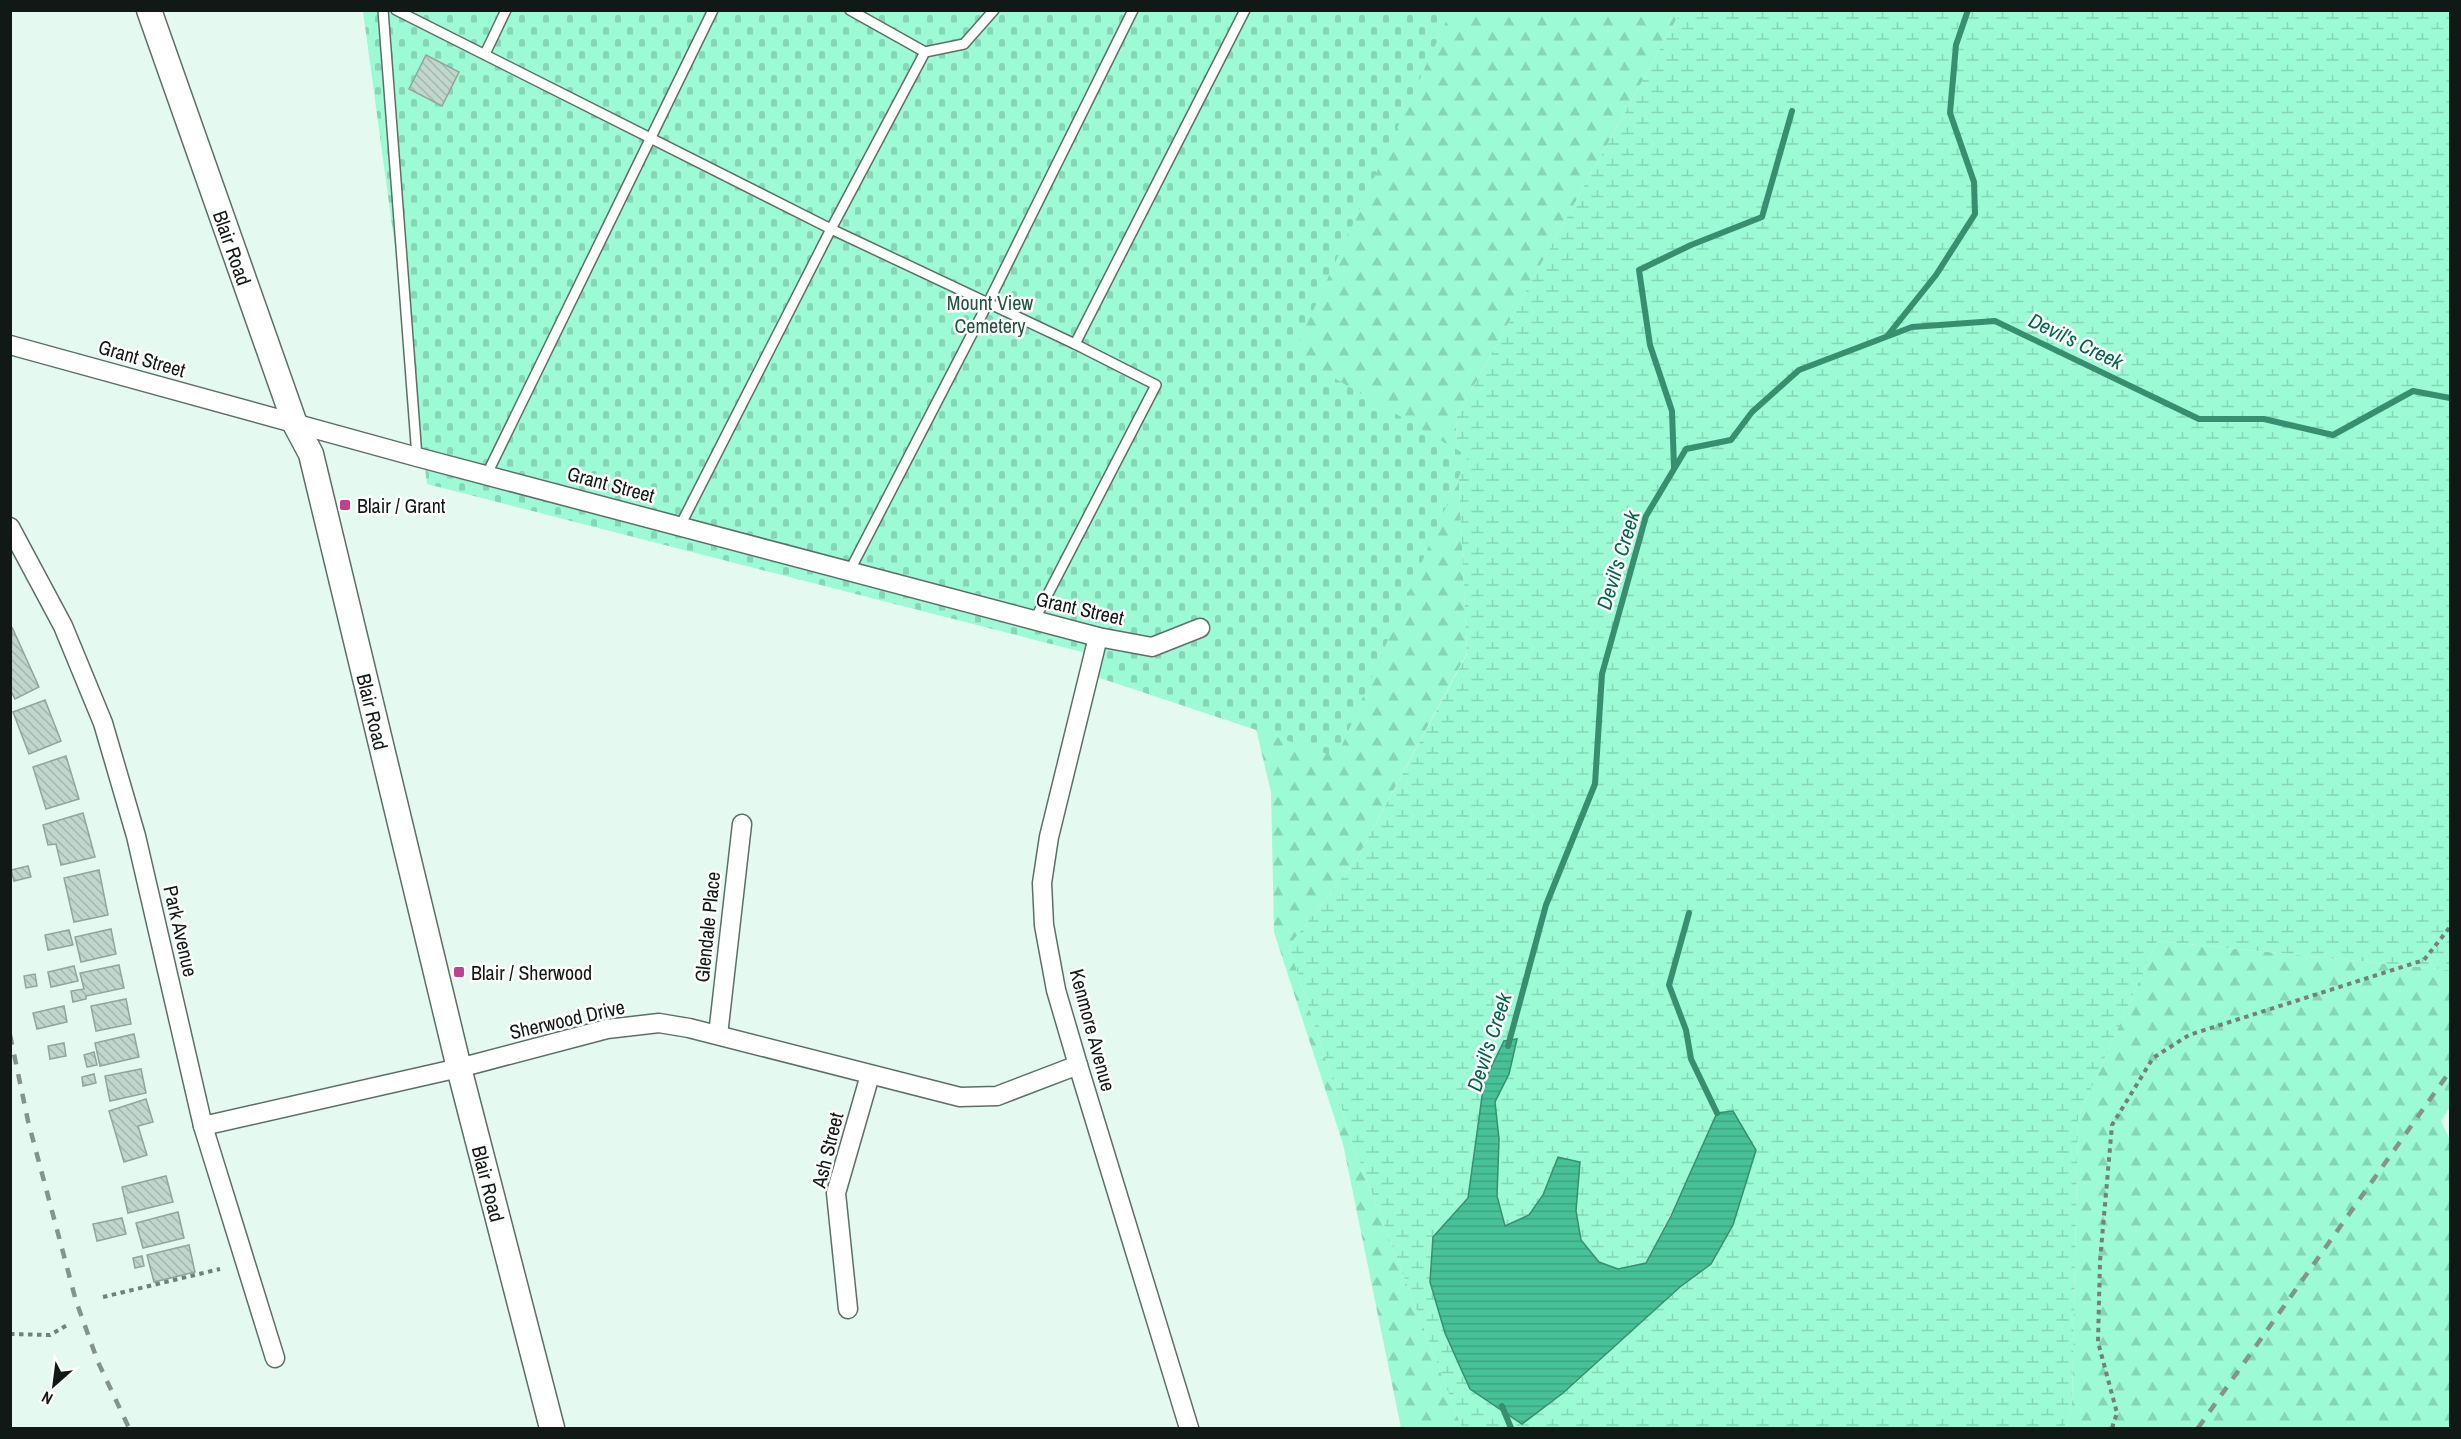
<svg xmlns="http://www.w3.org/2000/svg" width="2461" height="1439" viewBox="0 0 2461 1439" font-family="'Archivo Narrow',sans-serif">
  <defs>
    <pattern id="forest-firs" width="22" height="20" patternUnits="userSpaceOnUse" patternTransform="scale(1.5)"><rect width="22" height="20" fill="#9cfad5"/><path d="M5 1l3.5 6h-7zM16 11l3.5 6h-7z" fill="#85d6b6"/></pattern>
    <pattern id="wetland-marsh" width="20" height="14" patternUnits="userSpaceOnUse" patternTransform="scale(1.5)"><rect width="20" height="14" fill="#9cfad5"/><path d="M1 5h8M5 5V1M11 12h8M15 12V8" fill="none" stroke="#85d6b6"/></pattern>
    <pattern id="cemetery-stones" width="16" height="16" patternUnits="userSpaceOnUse" patternTransform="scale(1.5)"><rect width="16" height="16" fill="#9cfad5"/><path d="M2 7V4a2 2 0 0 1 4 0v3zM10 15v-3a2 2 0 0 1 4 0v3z" fill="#85d6b6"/></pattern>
    <pattern id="water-rules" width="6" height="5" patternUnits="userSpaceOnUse" patternTransform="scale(1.5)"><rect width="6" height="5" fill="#47c197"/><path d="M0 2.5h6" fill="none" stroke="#3da581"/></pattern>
    <pattern id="building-back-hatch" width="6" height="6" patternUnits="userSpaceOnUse" patternTransform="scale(1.5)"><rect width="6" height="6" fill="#c1d6cc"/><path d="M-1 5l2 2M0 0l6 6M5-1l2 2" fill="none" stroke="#a5b7ae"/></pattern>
  </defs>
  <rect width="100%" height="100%" fill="#e4faf0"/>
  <!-- forest -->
  <g fill="url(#forest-firs)">
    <polygon points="1404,11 1681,11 1456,418 1467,653 1356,860 1289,946 1353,1144 1462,1428 1401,1428 1343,1144 1274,932 1271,792 1256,729 1276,687 1292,354"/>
    <polygon points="2157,941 2450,970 2450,1107 2441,1121 2450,1140 2450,1428 2064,1428 2072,1406 2078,1118"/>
  </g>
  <!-- wetland -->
  <path fill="url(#wetland-marsh)" fill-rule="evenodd" d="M1681,11H2450V970L2157,941L2078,1118L2072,1406L2064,1428H1462L1353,1144L1289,946L1356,860L1467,654L1456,418ZM1516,1039L1509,1074L1495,1102L1499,1139L1497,1196L1504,1226L1529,1215L1543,1195L1558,1157L1580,1162L1576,1211L1581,1240L1599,1262L1618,1269L1646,1263L1683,1189L1711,1264L1680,1287L1522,1424L1470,1389L1445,1333L1448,1220L1468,1198L1484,1082L1505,1041Z"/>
  <!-- cemetery -->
  <polygon fill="url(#cemetery-stones)" points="363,11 1451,11 1293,354 1468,456 1337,757 1088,674 1090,654 427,484"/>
  <!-- water -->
  <polygon fill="url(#water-rules)" stroke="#378f70" stroke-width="1.5" points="1517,1039 1509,1074 1495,1102 1499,1139 1497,1196 1505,1226 1529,1215 1543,1195 1558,1157 1580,1162 1576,1211 1581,1240 1599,1262 1618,1269 1646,1263 1671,1216 1717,1113 1733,1111 1756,1150 1733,1225 1711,1264 1680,1287 1563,1393 1522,1424 1470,1389 1445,1333 1430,1282 1433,1237 1468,1198 1484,1082 1504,1041"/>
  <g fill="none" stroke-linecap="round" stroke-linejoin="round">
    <!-- stream -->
    <g stroke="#378f70" stroke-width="6">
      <polyline points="1888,335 1936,275 1975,214 1974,182 1950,113 1956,45 1968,10"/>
      <polyline points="1674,467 1672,411 1650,345 1639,270 1691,245 1762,217 1792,111"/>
      <polyline points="1689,913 1669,985 1686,1030 1691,1059 1717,1113"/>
      <polyline points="1508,1046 1546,905 1595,784 1602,674 1646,516 1686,449 1731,440 1752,412 1799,370 1912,327 1995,321 2199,419 2264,419 2333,435 2413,391 2450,398"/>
      <polyline points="1502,1406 1511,1428"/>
    </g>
  </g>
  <!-- building -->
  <g fill="url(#building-back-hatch)" stroke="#91a59c" stroke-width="1.5">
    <polygon points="426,55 459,72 442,106 409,89"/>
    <polygon points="12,627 39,687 15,699 10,689"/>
    <polygon points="45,700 61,741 29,754 13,712"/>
    <polygon points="66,756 79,799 46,809 33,767"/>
    <polygon points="83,813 95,857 61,865 56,844 48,845 43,825"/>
    <polygon points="28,866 31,877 14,881 11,870"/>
    <polygon points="99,870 108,915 74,922 64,878"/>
    <polygon points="111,929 116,954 81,962 75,937"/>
    <polygon points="69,930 73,945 48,950 45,935"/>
    <polygon points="119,965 124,988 86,996 86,999 73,1002 71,991 84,989 80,973"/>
    <polygon points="74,966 78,981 51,987 48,972"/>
    <polygon points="35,974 37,986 26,988 24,976"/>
    <polygon points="126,999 131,1024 96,1031 91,1006"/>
    <polygon points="64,1006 67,1022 37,1029 33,1013"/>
    <polygon points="134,1034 139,1057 100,1066 95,1043"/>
    <polygon points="64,1043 66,1056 50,1059 48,1046"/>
    <polygon points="94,1052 97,1065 87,1067 84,1055"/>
    <polygon points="141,1069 146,1093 110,1101 105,1076"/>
    <polygon points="94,1074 96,1083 83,1086 82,1077"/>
    <polygon points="146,1099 153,1122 138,1126 147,1155 124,1162 109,1111"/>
    <polygon points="166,1176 173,1202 128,1213 122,1187"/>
    <polygon points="178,1212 184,1238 143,1248 136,1223"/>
    <polygon points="122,1218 126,1234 97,1241 93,1224"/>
    <polygon points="189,1245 195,1272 154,1282 147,1255"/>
    <polygon points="142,1256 144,1266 135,1268 133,1258"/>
  </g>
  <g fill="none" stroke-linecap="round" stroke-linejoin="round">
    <!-- service casing -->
    <g stroke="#5c6f67" stroke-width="12">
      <g id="service">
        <polyline points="383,10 417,457"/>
        <polyline points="396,10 831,229 1075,344 1156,385 1034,621"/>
        <polyline points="850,10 925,52"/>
        <polyline points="485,54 506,10"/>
        <polyline points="1075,344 1245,10"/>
        <polyline points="487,474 713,10"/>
        <polyline points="680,526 831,229 925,52 964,44 994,10"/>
        <polyline points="849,572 988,303 1133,10"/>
      </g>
    </g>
    <!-- minor casing -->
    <g stroke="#5c6f67" stroke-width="21">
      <g id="minor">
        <polyline points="10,345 417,457 1098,637 1152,647 1200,628"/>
        <polyline points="10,527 63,626 103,723 136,836 203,1126 275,1358"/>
        <polyline points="1098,637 1049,837 1042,883 1044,925 1056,990 1078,1065 1189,1428"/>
        <polyline points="718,1035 742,824"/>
        <polyline points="203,1126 459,1068 607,1029 659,1023 689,1028 960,1097 997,1096 1078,1065"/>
        <polyline points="848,1309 836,1193 870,1075"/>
      </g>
    </g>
    <!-- tertiary casing -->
    <g stroke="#5c6f67" stroke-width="27">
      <g id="tertiary">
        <path id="s1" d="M149,10L295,424L311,454L459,1068L552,1428"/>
      </g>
    </g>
    <!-- path -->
    <g stroke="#73817b" stroke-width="4" stroke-dasharray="4.5 4.5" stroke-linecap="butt">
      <polyline points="103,1297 220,1269"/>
      <polyline points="10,1334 50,1335 69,1324"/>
      <polyline points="2112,1428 2117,1413 2098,1342 2100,1261 2112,1125 2153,1058 2189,1035 2424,960 2450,927"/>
    </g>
    <!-- service -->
    <use href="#service" stroke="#fff" stroke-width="9"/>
    <!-- minor -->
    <use href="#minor" stroke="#fff" stroke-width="18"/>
    <!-- tertiary -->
    <use href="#tertiary" stroke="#fff" stroke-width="24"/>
    <!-- rail -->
    <g stroke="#84948d" stroke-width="4.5" stroke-dasharray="10 10" stroke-linecap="butt">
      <polyline points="10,1035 28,1121 76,1301 98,1362 129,1428"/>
      <polyline points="2198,1428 2450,1071"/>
    </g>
  </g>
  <!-- markers -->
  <g fill="#c0418e" stroke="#fff" stroke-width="2">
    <rect x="339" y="499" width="12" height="12" rx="3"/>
    <rect x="453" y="966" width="12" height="12" rx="3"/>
  </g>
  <g text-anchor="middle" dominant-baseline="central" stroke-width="5" stroke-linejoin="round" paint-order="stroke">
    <!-- street labels -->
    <g font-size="20" fill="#111916" stroke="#fff">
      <text stroke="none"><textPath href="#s1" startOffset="252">Blair Road</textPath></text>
      <text transform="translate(142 358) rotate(16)">Grant Street</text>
      <text transform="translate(611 484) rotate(15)">Grant Street</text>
      <text transform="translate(1080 608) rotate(13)">Grant Street</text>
      <text stroke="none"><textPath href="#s1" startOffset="738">Blair Road</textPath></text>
      <text transform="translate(707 927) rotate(-84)">Glendale Place</text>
      <text transform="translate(181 931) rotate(77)">Park Avenue</text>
      <text transform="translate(567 1019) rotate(-13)">Sherwood Drive</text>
      <text transform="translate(1093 1030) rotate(75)">Kenmore Avenue</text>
      <text transform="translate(827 1150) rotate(-76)">Ash Street</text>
      <text stroke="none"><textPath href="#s1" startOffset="1224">Blair Road</textPath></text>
    </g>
    <!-- park labels -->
    <g font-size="20" fill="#225341" stroke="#fff">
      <text x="990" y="302">Mount View<tspan x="990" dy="23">Cemetery</tspan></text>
    </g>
    <!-- poi labels -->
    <g font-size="20" fill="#111916" stroke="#fff" text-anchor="start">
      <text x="357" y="505">Blair / Grant</text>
      <text x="471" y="972">Blair / Sherwood</text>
    </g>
    <!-- water labels -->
    <g font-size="21" font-style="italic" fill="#00664b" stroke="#fff">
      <text transform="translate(2076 341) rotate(26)">Devil's Creek</text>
      <text transform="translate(1618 560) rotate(-73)">Devil's Creek</text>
      <text transform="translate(1489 1042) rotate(-72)">Devil's Creek</text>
    </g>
  </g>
  <!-- border -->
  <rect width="2461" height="1439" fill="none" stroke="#111916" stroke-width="24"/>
  <!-- north arrow -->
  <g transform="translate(54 1385) rotate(208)" stroke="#ffffff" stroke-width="4.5" paint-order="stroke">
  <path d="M0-4.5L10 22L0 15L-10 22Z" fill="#111916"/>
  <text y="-9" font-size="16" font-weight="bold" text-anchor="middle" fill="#111916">N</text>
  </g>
</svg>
